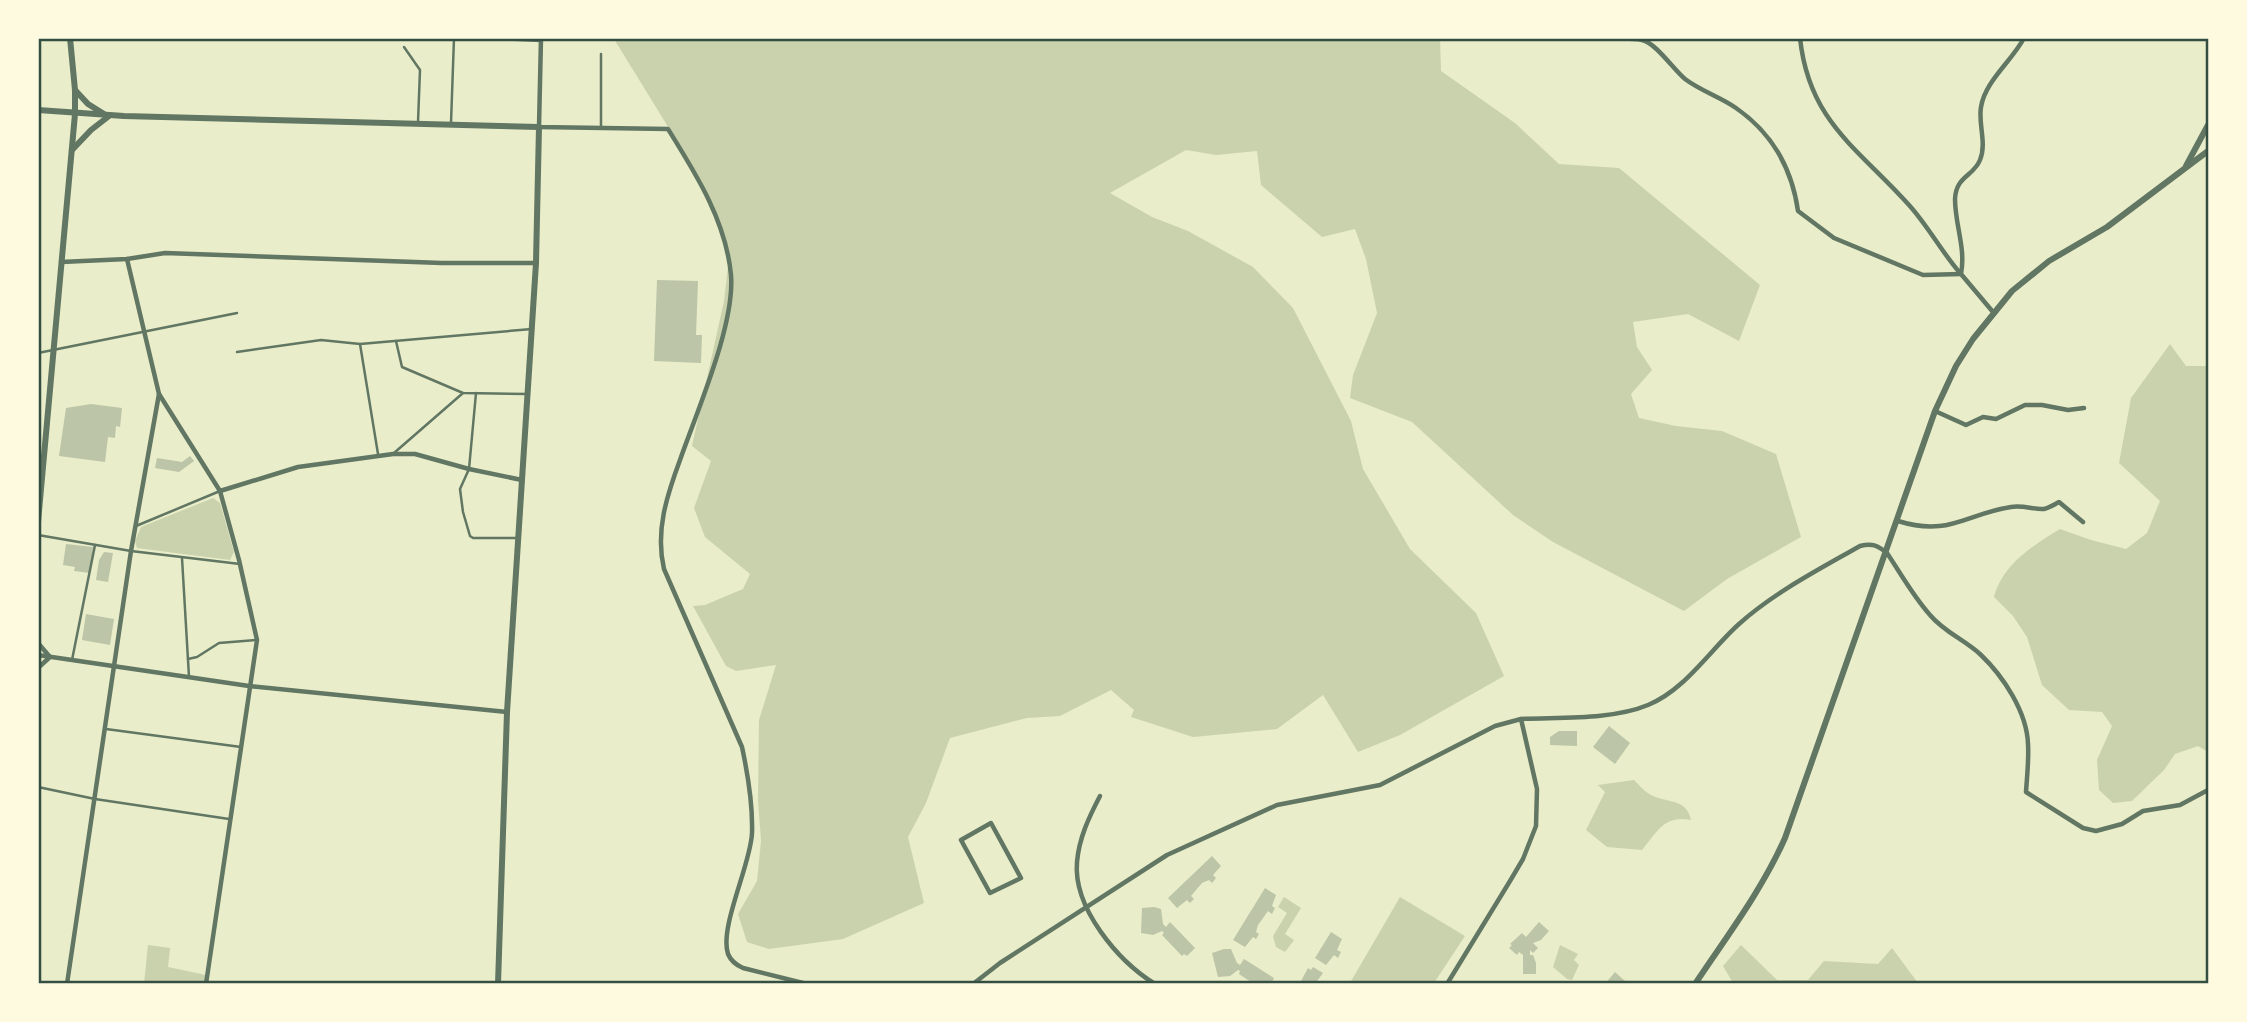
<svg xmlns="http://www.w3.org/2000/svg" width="2247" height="1022" viewBox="0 0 2247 1022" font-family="'Roboto Condensed',sans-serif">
  <rect width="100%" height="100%" fill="#e9edc9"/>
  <!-- green -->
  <g fill="#cad2ad">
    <polygon points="614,39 1440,39 1441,71 1515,123 1559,164 1619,168 1760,285 1739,341 1688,314 1633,322 1637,347 1652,370 1631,394 1639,418 1676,426 1722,431 1776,454 1801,537 1727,579 1684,611 1553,542 1513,515 1412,422 1350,398 1353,375 1377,313 1366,259 1355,229 1322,237 1261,185 1257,151 1216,155 1186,150 1110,193 1152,217 1188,231 1253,267 1293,308 1351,421 1363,469 1410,549 1476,613 1504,676 1400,735 1358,752 1323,695 1277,729 1193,737 1131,717 1134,710 1111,690 1060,716 1027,718 950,738 926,803 908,837 924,903 843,939 769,949 747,942 738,914 757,881 761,841 758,800 759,720 776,665 736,671 726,666 693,606 705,605 743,589 750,574 705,537 694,508 711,461 692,446 724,301 729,258 702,182"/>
    <path d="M2170,344L2186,366H2208V752L2198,746L2175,754L2164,770L2132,801L2113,803L2099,790L2097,760L2112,726L2102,712L2069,710L2042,685L2027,637L2013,616L1994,597C2003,564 2032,546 2060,529L2091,540L2126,549L2147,533L2160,501L2119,463L2131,398Z"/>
    <polygon points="213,498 220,503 234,552 230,560 137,548 135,541 141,527"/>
    <path d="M1634,780C1639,785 1645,792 1651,795C1666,803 1687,798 1691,820C1664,815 1657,832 1642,850L1607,847L1586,830L1605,792L1598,785Z"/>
    <polygon points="1284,897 1301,908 1285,934 1294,940 1285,952 1276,947 1273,936 1287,913 1278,907"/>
    <polygon points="1400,897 1465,936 1434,983 1350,983"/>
    <polygon points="148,945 170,948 168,967 206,975 204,983 144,984"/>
    <polygon points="1560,945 1578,954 1574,960 1579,965 1572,980 1567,979 1553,967"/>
    <polygon points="1741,945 1777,980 1808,980 1824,961 1878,964 1892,948 1918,983 1733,983 1723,966"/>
  </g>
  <!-- building -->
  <g fill="#bcc5a7">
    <polygon points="657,280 698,281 696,335 702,335 701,363 654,361"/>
    <polygon points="91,404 122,408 120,427 116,426 115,438 108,437 105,462 59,456 66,408"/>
    <polygon points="190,456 194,461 179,472 155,468 157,458 182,462"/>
    <polygon points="66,544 93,547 90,573 74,571 75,567 63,565"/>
    <polygon points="104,552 113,553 108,582 96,580 99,560"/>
    <polygon points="86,614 114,619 110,645 82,640"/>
    <polygon points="1609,726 1630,743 1615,764 1593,747"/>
    <polygon points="1559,731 1577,731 1577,746 1550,745 1550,737"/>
    <polygon points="1212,856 1221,866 1213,875 1216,878 1212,883 1209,880 1202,883 1191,896 1194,899 1190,903 1187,900 1177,908 1168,898"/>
    <polygon points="1265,888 1276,895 1272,906 1275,908 1272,914 1268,911 1258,925 1256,932 1259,934 1256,939 1253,937 1245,947 1233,940"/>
    <polygon points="1154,907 1161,909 1163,924 1166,927 1170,922 1195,948 1187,956 1184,954 1182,956 1162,935 1164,933 1162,931 1153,935 1141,933 1142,908"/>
    <polygon points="1539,922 1549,931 1541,940 1533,943 1538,948 1533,953 1530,950 1530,955 1533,955 1536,963 1536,974 1523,974 1523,955 1519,952 1517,955 1509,948 1512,945 1510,944 1522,933 1526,937"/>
    <polygon points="1331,932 1342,939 1337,950 1341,952 1338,958 1334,955 1326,965 1315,958"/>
    <polygon points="1224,949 1231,949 1237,963 1240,965 1244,959 1274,978 1271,984 1254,984 1239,974 1240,971 1238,970 1230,976 1218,977 1212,953"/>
    <polygon points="1313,967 1323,973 1315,984 1285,984 1301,981 1308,968 1311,970"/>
    <polygon points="1615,972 1625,981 1623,984 1605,984"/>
  </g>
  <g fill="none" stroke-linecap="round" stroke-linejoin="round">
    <!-- service -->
    <g stroke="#617663" stroke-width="2.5">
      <polyline points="475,38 541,41"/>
      <polyline points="404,47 420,70 418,122"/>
      <polyline points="451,123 454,38"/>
      <polyline points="601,128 601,54"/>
      <polyline points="396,341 402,367 463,393 527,394"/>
      <polyline points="360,344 378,454"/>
      <polyline points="237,352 321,340 360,344 532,329"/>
      <polyline points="38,353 237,313"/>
      <polyline points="476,393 469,469 460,489 463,512 470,536 473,538 518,538"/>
      <polyline points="394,453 463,393"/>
      <polyline points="136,526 220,491"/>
      <polyline points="38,535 131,551 240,564"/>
      <polyline points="182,558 189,677"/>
      <polyline points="188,659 197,657 219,643 257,640"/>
      <polyline points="72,660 95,545"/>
      <polyline points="106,729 241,747"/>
      <polyline points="38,787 95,799 229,819"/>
    </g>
    <!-- minor -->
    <g stroke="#617663" stroke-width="4.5">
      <path d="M541,38L539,127L668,129C696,174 726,221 731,275C735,325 697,411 680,460C667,495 655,531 664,569L742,747C748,775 753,804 752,833C751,864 719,927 728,954C731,961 736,965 743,968L807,984"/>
      <path d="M1610,38C1621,39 1632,38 1642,40C1656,43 1673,69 1685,79C1701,91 1720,97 1736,108C1772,133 1792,169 1798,211L1834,238L1923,275L1961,274"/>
      <path d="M1800,38C1809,122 1858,148 1909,205C1928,226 1941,251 1960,273"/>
      <polyline points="127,259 159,394 220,491 239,560 257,640 206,984"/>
      <polyline points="61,262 127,259 165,253 442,263 536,263"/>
      <path d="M1993,312L1961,274C1966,248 1955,225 1955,199C1956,176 1973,177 1980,160C1987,143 1978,124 1981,107C1985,81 2012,61 2024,38"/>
      <polyline points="1935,411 1966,425 1983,417 1996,419 2025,405 2042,405 2068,410 2084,408"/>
      <polyline points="220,491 298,467 393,454 415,454 469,469 522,480"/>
      <path d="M1898,521C1949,537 1965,514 2011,507C2023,505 2036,510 2044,509C2049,508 2055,504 2059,502L2083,522"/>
      <polyline points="38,643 50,657 38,668"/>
      <polyline points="38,655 249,686 507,712"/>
      <path d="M1100,796C1089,817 1079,838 1077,862C1073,908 1118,961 1155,984"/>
      <polygon points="991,823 1021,878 990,893 961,840"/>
      <polyline points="67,984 131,551 159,394"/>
      <path d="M973,984L1000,963L1167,855L1277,805L1380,785L1495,726L1521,719C1560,717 1612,720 1648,705C1685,690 1710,650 1739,624C1775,592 1818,570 1860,546C1872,543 1877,545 1887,553C1901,574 1913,596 1930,615C1944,632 1965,640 1981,655C2003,676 2027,712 2028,744C2029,760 2027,776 2026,792L2083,828L2096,831L2122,824L2143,811L2180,805L2208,790"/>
      <polyline points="1447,984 1510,881 1523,859 1536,826 1537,789 1521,719"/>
    </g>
    <!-- tertiary -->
    <g stroke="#617663" stroke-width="6">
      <polyline points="75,90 88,104 104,114"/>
      <polyline points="38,110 124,116 539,127 536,263 507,712 498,984"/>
      <polyline points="72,150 91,130 109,116"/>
      <polyline points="2186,166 2208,125"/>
      <polyline points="38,522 75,114 75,90 70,38"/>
      <path d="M1695,984C1727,936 1762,890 1785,838L1935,411L1956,366L1973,339L2012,291L2049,261L2107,227L2208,151"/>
    </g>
  </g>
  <!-- border -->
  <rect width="2247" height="1022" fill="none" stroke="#fefae0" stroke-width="80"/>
  <rect x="40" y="40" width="2167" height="942" fill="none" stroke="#344e41" stroke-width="2.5"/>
</svg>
